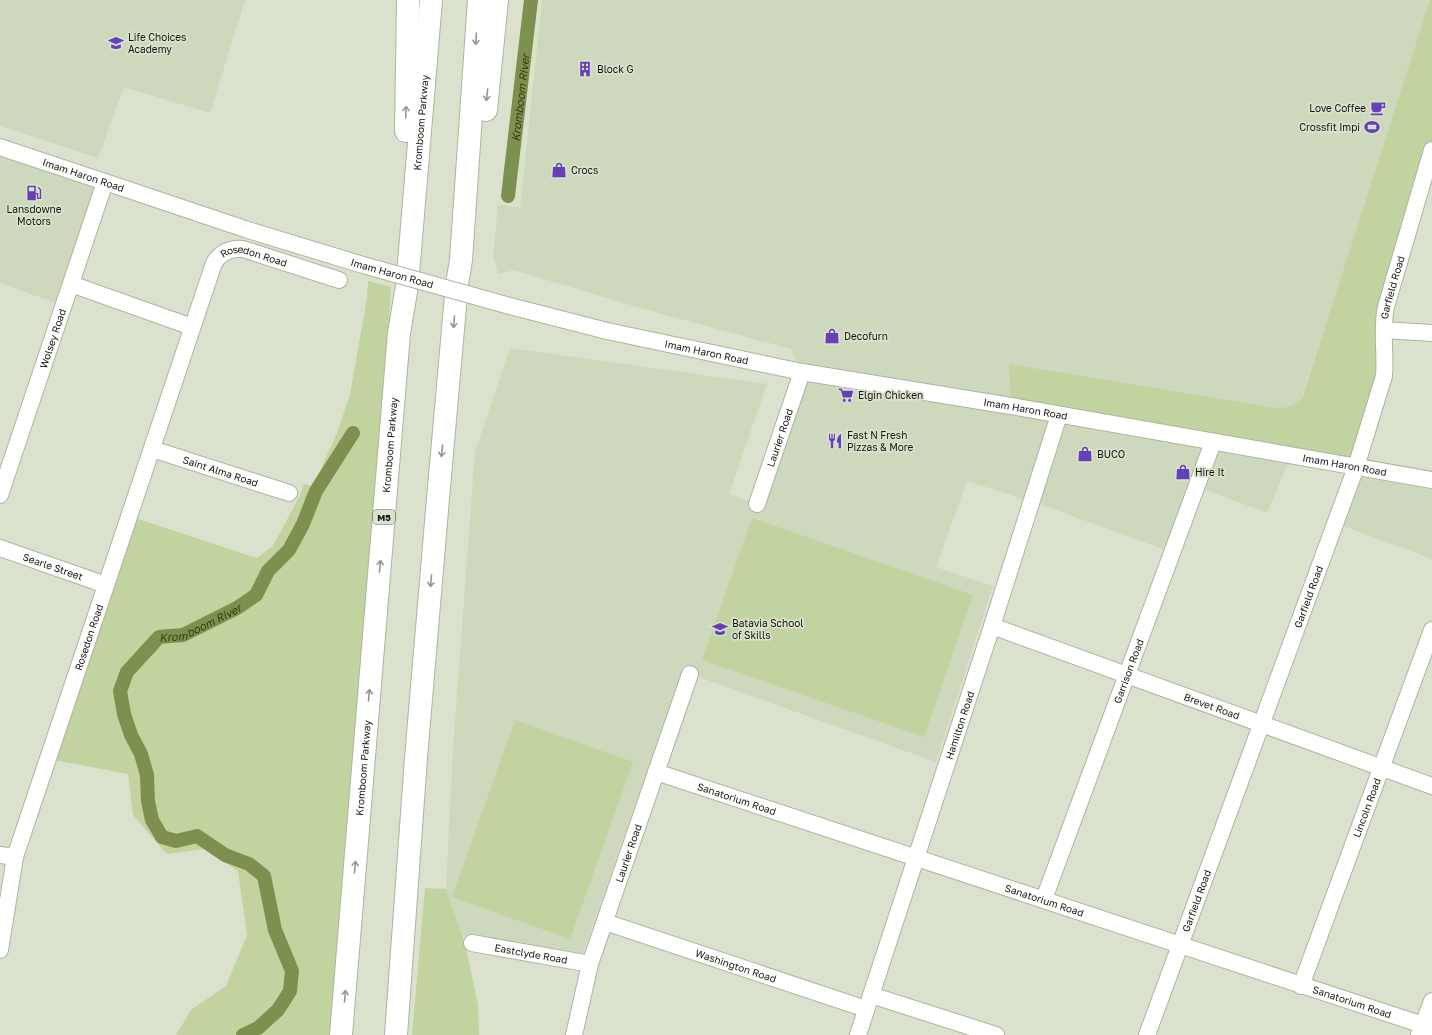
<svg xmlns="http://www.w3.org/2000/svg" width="1432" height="1035" viewBox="0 0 1432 1035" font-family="'Golos Text',sans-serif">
  <rect width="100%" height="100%" fill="#dae2cd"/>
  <!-- built -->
  <g fill="#ced8bc">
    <polygon points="0,0 245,0 210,113 124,87 98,158 0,126"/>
    <polygon points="542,0 1430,0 1326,325 1302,396 1299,401 1293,406 1285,408 1277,408 1009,365 1291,456 1267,513 1196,486 1171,552 1045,506 967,481 936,567 993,586 936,762 682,671 582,956 463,936 446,889 453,748 475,452 510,348 767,384 729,494 757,504 802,372 791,349 644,309 514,270 498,274 493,256 498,204 520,208"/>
    <polygon points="0,147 105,182 64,306 0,283"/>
    <polygon points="1356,467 1432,480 1432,559 1335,523"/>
  </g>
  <!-- green -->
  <g fill="#c1d39e">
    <path d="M1430,0H1432V150L1386,307L1385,362L1356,467L1011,406L1009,364L1277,408C1288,408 1295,406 1303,396Z"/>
    <polygon points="368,281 391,287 379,464 332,1035 176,1035 191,1010 226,986 247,935 238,871 204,849 168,854 164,851 133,815 128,774 54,760 135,518 257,558 273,546 299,497 304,484 313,486 337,433 350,395 367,298"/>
    <polygon points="752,518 973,595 924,737 702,660"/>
    <polygon points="515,720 633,762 570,939 452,897"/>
    <polygon points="425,888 446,889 465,943 478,1005 479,1035 412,1035"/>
  </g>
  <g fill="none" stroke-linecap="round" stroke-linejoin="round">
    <!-- canal -->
    <g stroke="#7c914f" stroke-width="14">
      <path id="s1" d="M508,196L531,0"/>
      <path id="s2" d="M243,1035L258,1028L278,1010L290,991L292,971L275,930L264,876L249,864L225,855L197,836L176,841L162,837L152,820L148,801L147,775L141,754L131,735L124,714L120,691L127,672L159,637L183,635L237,608L256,595L268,571L289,550L303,524L316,491L353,433"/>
    </g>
    <!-- minor casing -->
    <g stroke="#adb4a0" stroke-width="18">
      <g id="minor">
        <path id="s3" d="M0,147L129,190"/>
        <polyline points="71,284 192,327"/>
        <path id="s4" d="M510,306L607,331L802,372L1011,406L1432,480"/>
        <polyline points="1384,330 1432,333"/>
        <path id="s5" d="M152,449L289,493"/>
        <path id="s6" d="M0,495L105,182"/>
        <path id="s7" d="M757,504L802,372"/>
        <path id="s8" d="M0,548L106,585"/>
        <path id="s9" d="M992,626L1432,786"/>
        <path id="s10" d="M656,772L1432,1028"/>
        <polyline points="0,855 15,857"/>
        <path id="s11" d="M1044,899L1213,442"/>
        <path id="s12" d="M605,922L866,1009"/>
        <path id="s13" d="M472,943L590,964"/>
        <path id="s14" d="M0,950L15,857L214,263C221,252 231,248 243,249L339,280"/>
        <path id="s15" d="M1301,986L1432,630"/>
        <polyline points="871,995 996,1035"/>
        <path id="s16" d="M574,1035L590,964L690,674"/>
        <path id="s17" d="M858,1035L992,626L1059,415"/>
        <path id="s18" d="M1147,1035L1356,467L1384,376C1386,353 1381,330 1386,307L1432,150"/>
        <polyline points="1419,1035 1432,1001"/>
      </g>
    </g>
    <!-- highway casing -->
    <g stroke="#adb4a0" stroke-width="24">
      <g id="highway">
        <polyline points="486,110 497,0"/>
        <polyline points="406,131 408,0"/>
        <path id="s19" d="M341,1035L399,333L407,286L431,0"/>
        <polyline points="396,1035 416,758 437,510 457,284 461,260 479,0"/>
      </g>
    </g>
    <!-- minor -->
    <use href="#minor" stroke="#fff" stroke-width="16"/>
    <!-- highway -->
    <use href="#highway" stroke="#fff" stroke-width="22"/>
    <!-- minor-bridge casing -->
    <g stroke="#adb4a0" stroke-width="18" stroke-linecap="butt">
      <g id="minor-bridge">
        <path id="s20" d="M129,190L248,230L363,265L510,306"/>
      </g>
    </g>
    <!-- minor-bridge -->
    <use href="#minor-bridge" stroke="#fff" stroke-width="16"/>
  </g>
  <!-- one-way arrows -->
  <defs><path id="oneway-shaft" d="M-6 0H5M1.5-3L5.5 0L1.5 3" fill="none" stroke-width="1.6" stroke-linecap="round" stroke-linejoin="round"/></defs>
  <g stroke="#959693">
    <use href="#oneway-shaft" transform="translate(476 39) rotate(94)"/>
    <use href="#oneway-shaft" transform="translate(487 95) rotate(96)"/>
    <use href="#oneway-shaft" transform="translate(406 112) rotate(-88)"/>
    <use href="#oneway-shaft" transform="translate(454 322) rotate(95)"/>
    <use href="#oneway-shaft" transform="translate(442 451) rotate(95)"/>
    <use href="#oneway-shaft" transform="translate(380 566) rotate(-85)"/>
    <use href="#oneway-shaft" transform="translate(431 581) rotate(95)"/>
    <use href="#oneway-shaft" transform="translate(369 695) rotate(-85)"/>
    <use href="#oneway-shaft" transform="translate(355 867) rotate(-85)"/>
    <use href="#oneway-shaft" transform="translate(345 996) rotate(-85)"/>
  </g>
  <!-- icons -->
  <defs>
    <g id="university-bare" transform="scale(1.2)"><path d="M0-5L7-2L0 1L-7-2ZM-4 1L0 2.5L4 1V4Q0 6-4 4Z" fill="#6541b9" stroke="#dae2cd" stroke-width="2.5" paint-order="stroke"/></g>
    <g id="building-bare" transform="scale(1.2)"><path d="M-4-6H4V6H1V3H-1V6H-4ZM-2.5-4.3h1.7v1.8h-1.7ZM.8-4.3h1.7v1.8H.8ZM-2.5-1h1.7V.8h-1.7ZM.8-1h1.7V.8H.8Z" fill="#6541b9" stroke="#dae2cd" stroke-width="2.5" paint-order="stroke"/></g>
    <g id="cafe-bare" transform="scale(1.2)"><path d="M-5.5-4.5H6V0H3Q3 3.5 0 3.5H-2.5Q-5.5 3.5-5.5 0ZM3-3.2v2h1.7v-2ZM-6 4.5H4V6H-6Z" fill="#6541b9" stroke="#dae2cd" stroke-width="2.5" paint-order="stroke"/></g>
    <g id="stadium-bare" transform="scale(1.2)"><path d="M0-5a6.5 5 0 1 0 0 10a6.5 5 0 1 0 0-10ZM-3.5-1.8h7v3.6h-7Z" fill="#6541b9" stroke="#dae2cd" stroke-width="2.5" paint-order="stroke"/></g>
    <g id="shop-bare" transform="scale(1.2)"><path d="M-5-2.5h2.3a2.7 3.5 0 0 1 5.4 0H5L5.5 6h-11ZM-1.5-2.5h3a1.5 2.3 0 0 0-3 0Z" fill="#6541b9" stroke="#dae2cd" stroke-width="2.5" paint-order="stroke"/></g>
    <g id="fuel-bare" transform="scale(1.2)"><path d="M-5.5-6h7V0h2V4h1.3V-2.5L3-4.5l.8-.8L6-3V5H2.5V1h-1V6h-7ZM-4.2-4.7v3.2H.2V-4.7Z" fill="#6541b9" stroke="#dae2cd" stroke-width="2.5" paint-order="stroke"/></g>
    <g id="supermarket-bare" transform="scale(1.2)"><path d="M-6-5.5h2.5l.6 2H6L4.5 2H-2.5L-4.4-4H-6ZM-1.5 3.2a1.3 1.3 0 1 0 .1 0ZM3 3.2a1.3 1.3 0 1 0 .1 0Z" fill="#6541b9" stroke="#dae2cd" stroke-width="2.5" paint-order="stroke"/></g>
    <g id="restaurant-bare" transform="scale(1.2)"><path d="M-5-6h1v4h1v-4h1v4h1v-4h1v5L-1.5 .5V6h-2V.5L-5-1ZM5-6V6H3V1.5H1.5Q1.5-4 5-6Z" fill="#6541b9" stroke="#dae2cd" stroke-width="2.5" paint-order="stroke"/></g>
    <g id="school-bare" transform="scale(1.2)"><path d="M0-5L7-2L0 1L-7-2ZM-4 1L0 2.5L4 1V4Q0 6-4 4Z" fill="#6541b9" stroke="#dae2cd" stroke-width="2.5" paint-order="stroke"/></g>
  </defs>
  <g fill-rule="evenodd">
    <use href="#university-bare" x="116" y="43"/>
    <use href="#building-bare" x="585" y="69"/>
    <use href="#cafe-bare" x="1378" y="108"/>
    <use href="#stadium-bare" x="1372" y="127"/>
    <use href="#shop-bare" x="559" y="170"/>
    <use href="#fuel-bare" x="34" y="193"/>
    <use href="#shop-bare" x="832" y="336"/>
    <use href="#supermarket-bare" x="846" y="395"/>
    <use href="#restaurant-bare" x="835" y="441"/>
    <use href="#shop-bare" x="1085" y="454"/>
    <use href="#shop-bare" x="1183" y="472"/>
    <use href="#school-bare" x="720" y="629"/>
  </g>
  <g text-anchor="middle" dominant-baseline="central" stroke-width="3.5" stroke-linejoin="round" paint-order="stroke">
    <!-- shield labels -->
    <rect fill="#dae2cd" stroke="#4f5348" stroke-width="1" x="373" y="510" width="22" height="14" rx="3"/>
    <g font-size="9" font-weight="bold" fill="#14160f">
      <text x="384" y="517">M5</text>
    </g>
    <!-- poi labels -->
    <g font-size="10" fill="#14160f" stroke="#dae2cd" text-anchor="start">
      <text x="128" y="37">Life Choices<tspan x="128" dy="12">Academy</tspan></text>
      <text x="597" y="69">Block G</text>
      <text x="1366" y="108" text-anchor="end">Love Coffee</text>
      <text x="1360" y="127" text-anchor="end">Crossfit Impi</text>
      <text x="571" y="170">Crocs</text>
      <text x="34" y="209" text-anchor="middle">Lansdowne<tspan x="34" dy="12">Motors</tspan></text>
      <text x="844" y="336">Decofurn</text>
      <text x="858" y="395">Elgin Chicken</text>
      <text x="847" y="435">Fast N Fresh<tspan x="847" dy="12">Pizzas &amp; More</tspan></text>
      <text x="1097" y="454">BUCO</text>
      <text x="1195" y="472">Hire It</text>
      <text x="732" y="623">Batavia School<tspan x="732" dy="12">of Skills</tspan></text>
    </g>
    <!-- street labels -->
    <g font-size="10" fill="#14160f" stroke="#dae2cd">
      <text stroke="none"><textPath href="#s19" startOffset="916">Kromboom Parkway</textPath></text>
      <text stroke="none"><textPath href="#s3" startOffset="88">Imam Haron Road</textPath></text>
      <text stroke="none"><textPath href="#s14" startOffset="766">Rosedon Road</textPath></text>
      <text stroke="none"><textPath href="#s20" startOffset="276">Imam Haron Road</textPath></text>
      <text stroke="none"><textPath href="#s18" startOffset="790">Garfield Road</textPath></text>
      <text stroke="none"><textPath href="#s6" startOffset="165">Wolsey Road</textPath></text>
      <text stroke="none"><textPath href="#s4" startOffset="202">Imam Haron Road</textPath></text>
      <text stroke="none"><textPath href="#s4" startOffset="526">Imam Haron Road</textPath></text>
      <text stroke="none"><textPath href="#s7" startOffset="70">Laurier Road</textPath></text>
      <text stroke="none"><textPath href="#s19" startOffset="592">Kromboom Parkway</textPath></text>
      <text stroke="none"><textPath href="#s4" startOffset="850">Imam Haron Road</textPath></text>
      <text stroke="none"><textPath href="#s5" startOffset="72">Saint Alma Road</textPath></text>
      <text stroke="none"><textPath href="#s8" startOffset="56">Searle Street</textPath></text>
      <text stroke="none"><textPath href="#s18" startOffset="467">Garfield Road</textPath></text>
      <text stroke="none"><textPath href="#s14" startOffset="326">Rosedon Road</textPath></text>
      <text stroke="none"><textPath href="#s11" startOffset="243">Garrison Road</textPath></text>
      <text stroke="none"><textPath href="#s9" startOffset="234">Brevet Road</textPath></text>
      <text stroke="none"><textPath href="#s17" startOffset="326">Hamilton Road</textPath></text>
      <text stroke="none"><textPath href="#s19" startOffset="268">Kromboom Parkway</textPath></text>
      <text stroke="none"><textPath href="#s10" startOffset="85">Sanatorium Road</textPath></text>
      <text stroke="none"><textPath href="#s15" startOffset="190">Lincoln Road</textPath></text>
      <text stroke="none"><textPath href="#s16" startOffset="190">Laurier Road</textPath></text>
      <text stroke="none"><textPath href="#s10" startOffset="409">Sanatorium Road</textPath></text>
      <text stroke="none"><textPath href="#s18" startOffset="143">Garfield Road</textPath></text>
      <text stroke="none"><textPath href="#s13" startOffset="60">Eastclyde Road</textPath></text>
      <text stroke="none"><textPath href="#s12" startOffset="138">Washington Road</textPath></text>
      <text stroke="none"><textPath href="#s10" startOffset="733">Sanatorium Road</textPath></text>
    </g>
    <!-- water labels -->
    <g font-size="11" font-style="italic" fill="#313e0b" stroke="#dae2cd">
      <text stroke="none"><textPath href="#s1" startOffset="99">Kromboom River</textPath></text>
      <text stroke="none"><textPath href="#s2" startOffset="566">Kromboom River</textPath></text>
    </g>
  </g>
</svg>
